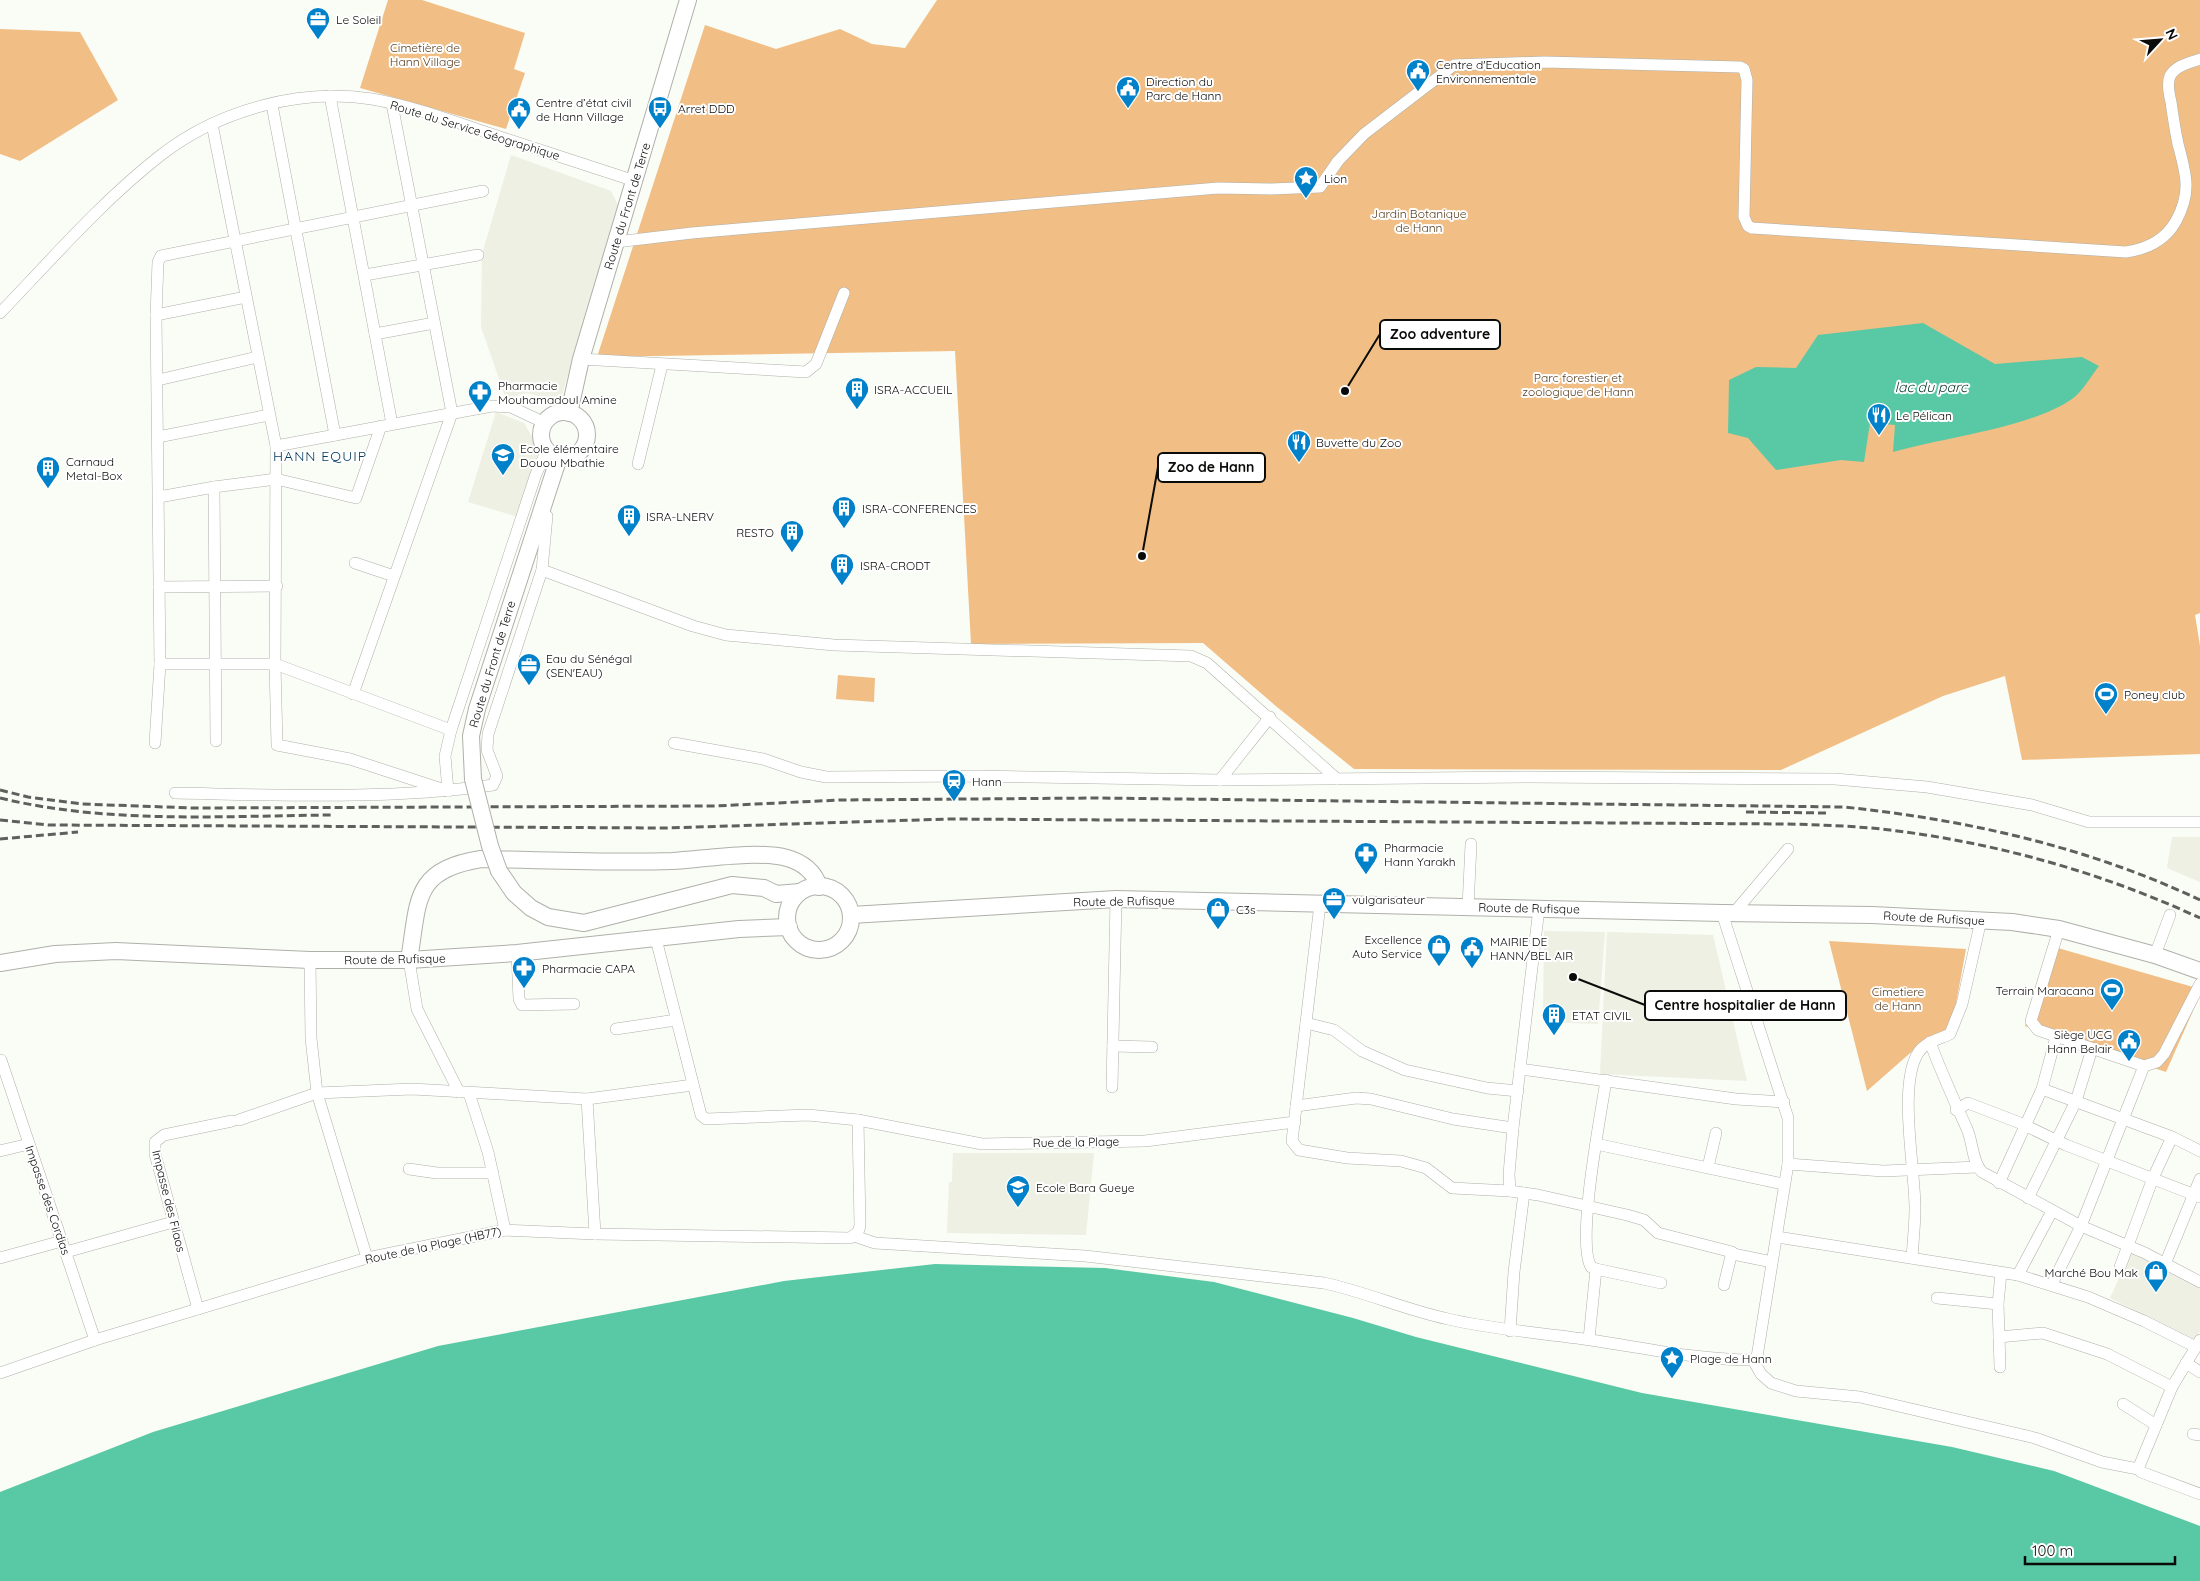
<svg xmlns="http://www.w3.org/2000/svg" width="2200" height="1581" viewBox="0 0 2200 1581" font-family="Quicksand,sans-serif">
  <rect width="100%" height="100%" fill="#fafcf6"/>
  <!-- built -->
  <g fill="#edf0e3">
    <polygon points="511,155 611,191 618,205 562,395 555,401 527,393 506,399 481,327 482,254"/>
    <polygon points="496,412 524,423 539,449 518,517 468,502"/>
    <polygon points="2172,837 2200,837 2200,882 2167,868"/>
    <polygon points="1544,931 1605,932 1598,1024 1543,1022"/>
    <polygon points="1607,932 1713,935 1747,1081 1600,1074"/>
    <polygon points="953,1153 1094,1153 1086,1235 947,1233 949,1182 952,1182"/>
    <polygon points="2131,1252 2200,1287 2200,1331 2195,1341 2110,1298"/>
  </g>
  <!-- green -->
  <g fill="#f1bf85">
    <polygon points="388,0 422,0 525,33 514,69 525,73 506,129 360,88"/>
    <polygon points="937,0 2200,0 2200,613 2195,615 2200,646 2200,754 2022,760 2005,676 1943,696 1781,770 1354,769 1277,707 1203,643 971,644 955,351 597,357 705,25 776,49 840,29 872,44 905,48"/>
    <polygon points="0,29 80,32 118,100 20,161 0,154"/>
    <polygon points="838,675 875,678 874,702 836,699"/>
    <polygon points="1829,941 1966,949 1951,1031 1917,1047 1867,1091"/>
    <polygon points="2051,946 2200,989 2200,995 2166,1072 2025,1026"/>
  </g>
  <!-- water -->
  <g fill="#59c8a4">
    <path d="M1923,323L1995,364L2082,357L2099,366C2091,376 2083,391 2072,399C2030,428 1945,437 1893,452L1895,425L1870,423L1864,462L1841,460L1776,470L1748,438L1728,433L1729,380L1756,367L1796,368L1818,335Z"/>
    <polygon points="935,1264 1105,1268 1214,1282 1353,1318 1416,1337 1642,1393 1952,1447 2054,1471 2200,1526 2200,1581 0,1581 0,1492 153,1432 438,1346 784,1281"/>
  </g>
  <g fill="none" stroke-linecap="round" stroke-linejoin="round">
    <!-- minor casing -->
    <g stroke="#afb0aa" stroke-width="12">
      <g id="minor">
        <polyline points="330,96 392,424"/>
        <polyline points="272,105 335,435"/>
        <polyline points="212,124 276,446 275,664 277,745 350,759 448,791"/>
        <path d="M616,242L692,233L1218,188L1271,189L1320,187L1338,161L1364,134L1454,65L1544,62L1740,67L1744,69L1747,80L1744,217L1748,226L1752,228L2126,252C2147,249 2165,241 2176,221C2192,192 2186,174 2178,144C2175,130 2173,116 2171,102C2169,94 2167,83 2170,76C2176,65 2190,63 2200,59"/>
        <polyline points="365,275 478,255"/>
        <path d="M0,313C52,259 102,201 161,155C219,110 300,88 372,99C412,106 452,121 491,134C539,150 587,165 635,181"/>
        <polyline points="156,315 246,297"/>
        <polyline points="375,334 434,323"/>
        <polyline points="581,359 806,372 816,364 844,293"/>
        <polyline points="158,380 258,357"/>
        <polyline points="158,437 269,415"/>
        <polyline points="276,446 492,406 511,407 545,423"/>
        <polyline points="638,464 662,365"/>
        <polyline points="159,497 214,487"/>
        <polyline points="355,563 394,576"/>
        <polyline points="542,570 693,626 726,635 834,645 1191,656 1207,663 1337,779"/>
        <polyline points="159,587 277,586"/>
        <polyline points="160,664 275,664 451,730"/>
        <polyline points="353,694 452,413 392,104"/>
        <polyline points="216,741 214,487 276,479 356,498 381,426"/>
        <polyline points="155,743 160,664 156,315 158,262 161,256 483,191"/>
        <polyline points="674,743 763,759 801,772 826,777 975,776 1220,780 1529,777 1835,779 1927,787 2032,805 2089,822 2200,822"/>
        <polyline points="1220,780 1270,717"/>
        <polyline points="448,791 445,756 451,730 536,474 547,450"/>
        <path d="M175,793C281,795 388,800 493,785L497,776L487,750L488,734L542,570L547,516L540,512"/>
        <polyline points="1320,904 1292,1141 1299,1150 1347,1158 1401,1161 1426,1168 1452,1188 1510,1191 1538,1195 1627,1215 1644,1220 1658,1233 1732,1252 1724,1285"/>
        <polyline points="1468,907 1471,844"/>
        <polyline points="1733,914 1788,849"/>
        <polyline points="2059,929 2031,1021 2038,1030 2144,1066 2157,1062 2164,1054 2200,984"/>
        <polyline points="656,939 701,1115 706,1119 808,1115 858,1120 982,1144 1145,1141 1295,1122"/>
        <polyline points="517,953 519,999 522,1005 574,1004"/>
        <polyline points="2155,955 2170,915"/>
        <polyline points="310,960 311,1038 317,1093 367,1258"/>
        <polyline points="409,960 417,1009 459,1092"/>
        <polyline points="1306,1023 1334,1030 1362,1051 1405,1070 1487,1088 1518,1091"/>
        <polyline points="616,1029 676,1020"/>
        <path d="M1930,1042C1941,1072 1954,1100 1967,1129C1973,1142 1972,1162 1982,1172L2081,1226L2145,1253L2200,1282"/>
        <polyline points="1113,1046 1152,1047"/>
        <polyline points="1,1060 95,1340"/>
        <polyline points="1520,1069 1736,1099 1784,1102"/>
        <path d="M1606,1080C1601,1114 1576,1241 1591,1267L1596,1269L1661,1283"/>
        <polyline points="1112,1087 1116,899"/>
        <polyline points="2042,1089 2172,1137 2200,1151"/>
        <polyline points="469,1093 488,1152 505,1230"/>
        <polyline points="587,1099 595,1234"/>
        <polyline points="1296,1106 1356,1098 1371,1099 1453,1119 1513,1128"/>
        <polyline points="1956,1110 1968,1103 2020,1123 2066,1145 2200,1197"/>
        <polyline points="239,1120 317,1093 412,1089 587,1099 693,1085"/>
        <polyline points="1596,1144 1783,1184"/>
        <polyline points="0,1151 29,1144"/>
        <polyline points="1788,1164 1883,1171 1978,1167"/>
        <polyline points="1708,1167 1716,1133"/>
        <polyline points="409,1169 437,1173 493,1173"/>
        <polyline points="1999,1183 2042,1089 2056,1037"/>
        <polyline points="1510,1191 1509,1174 1513,1128 1539,908"/>
        <polyline points="2028,1198 2076,1101 2092,1049"/>
        <path d="M854,1236L875,1243L1085,1256L1324,1283C1366,1292 1406,1310 1448,1319C1495,1330 1543,1333 1591,1340C1645,1348 1698,1360 1753,1360L1757,1357L1788,1164V1118L1722,913"/>
        <polyline points="1777,1237 2018,1275 2088,1297 2144,1321 2196,1347"/>
        <polyline points="66,1252 173,1222"/>
        <polyline points="1733,1254 1772,1262"/>
        <polyline points="0,1258 62,1241"/>
        <path d="M1912,1258C1913,1242 1915,1225 1915,1208C1915,1169 1898,1085 1918,1053C1925,1042 1940,1039 1950,1034L1962,1004L1981,920"/>
        <polyline points="2165,1264 2200,1179"/>
        <polyline points="2120,1267 2153,1178 2172,1137"/>
        <polyline points="2018,1275 2052,1211"/>
        <polyline points="2052,1284 2081,1226 2144,1066"/>
        <polyline points="1937,1298 1998,1304"/>
        <polyline points="198,1309 155,1154 155,1142 164,1135 232,1121"/>
        <polyline points="1510,1331 1514,1272 1524,1193"/>
        <polyline points="1999,1337 2043,1333 2107,1354 2172,1387"/>
        <polyline points="1589,1339 1596,1269"/>
        <polyline points="1753,1360 1761,1374 1771,1383 1796,1391 1860,1397 2035,1438 2102,1462 2138,1469 2141,1472 2200,1494"/>
        <polyline points="2186,1363 2200,1372"/>
        <polyline points="2000,1367 1998,1304 2001,1273"/>
        <polyline points="0,1373 95,1340 367,1258 505,1230 595,1234 850,1238 858,1232 860,1226 858,1120"/>
        <polyline points="2123,1404 2156,1425"/>
        <polyline points="2193,1434 2200,1435"/>
        <polyline points="2138,1469 2172,1387 2200,1340"/>
      </g>
    </g>
    <!-- secondary casing -->
    <g stroke="#afb0aa" stroke-width="18">
      <g id="secondary">
        <circle cx="564" cy="435" r="23"/>
        <polyline points="569,413 581,359 688,0"/>
        <polyline points="473,779 471,736 477,709 559,457"/>
        <polyline points="499,871 514,893 531,908 548,917 584,923 732,885 764,888 776,894 800,892"/>
        <circle cx="819" cy="918" r="32"/>
        <polyline points="851,915 1116,899 1722,913 1872,915 2012,922 2059,929 2155,955 2200,971"/>
        <path d="M409,960C419,901 412,870 481,859C545,860 609,863 672,861C705,859 756,850 787,858C802,862 815,872 819,887"/>
        <polyline points="0,963 55,954 116,951 310,960 409,960 517,953 739,929 789,927"/>
      </g>
    </g>
    <!-- minor -->
    <use href="#minor" stroke="#fff" stroke-width="11"/>
    <!-- secondary -->
    <use href="#secondary" stroke="#fff" stroke-width="16"/>
    <!-- rail -->
    <g stroke="#5f605d" stroke-width="3" stroke-dasharray="8 4" stroke-linecap="butt">
      <path d="M0,790L28,797L82,804L193,808L715,806L840,800L1097,798L1844,807C1968,820 2088,847 2200,900"/>
      <path d="M0,798C107,824 221,816 331,815"/>
      <polyline points="1746,812 1826,813"/>
      <path d="M0,820L48,825L666,828L948,819L1788,824C1822,825 1856,826 1890,830C1997,843 2103,873 2200,918"/>
      <polyline points="0,839 78,832"/>
    </g>
    <!-- secondary-bridge casing -->
    <g stroke="#afb0aa" stroke-width="18" stroke-linecap="butt">
      <polyline id="secondary-bridge" points="473,779 490,846 499,871"/>
    </g>
    <!-- secondary-bridge -->
    <use href="#secondary-bridge" stroke="#fff" stroke-width="16"/>
  </g>
  <!-- icons -->
  <defs>
    <g id="office-pin" transform="scale(1.25)"><path d="M0 17L-7.5 6A9.5 9.5 0 1 1 7.5 6Z" fill="#0081c9" stroke="#fff"/><path d="M-6-3h4V-5.5h4V-3h4V5H-6ZM-1-4.5V-3h2v-1.5ZM-6 0V1H6V0Z" fill="#fff"/></g>
    <g id="civic-pin" transform="scale(1.25)"><path d="M0 17L-7.5 6A9.5 9.5 0 1 1 7.5 6Z" fill="#0081c9" stroke="#fff"/><path d="M-.6-6.5H3V-4.5H.6V-3L4-1V1h2V6H-6V1h2V-1L-.6-3ZM-1.2 2.5V6h2.4V2.5Z" fill="#fff"/></g>
    <g id="bus-pin" transform="scale(1.25)"><path d="M0 17L-7.5 6A9.5 9.5 0 1 1 7.5 6Z" fill="#0081c9" stroke="#fff"/><path d="M-5-6H5V4H4V6H2V4H-2V6H-4V4H-5ZM-3.5-4V0h7V-4ZM-3.5 1.2v1.5H-2V1.2ZM2 1.2v1.5H3.5V1.2Z" fill="#fff"/></g>
    <g id="sight-pin" transform="scale(1.25)"><path d="M0 17L-7.5 6A9.5 9.5 0 1 1 7.5 6Z" fill="#0081c9" stroke="#fff"/><path d="M0-6L1.8-2.2L6-1.7L2.9 1.2L3.7 5.4L0 3.3L-3.7 5.4L-2.9 1.2L-6-1.7L-1.8-2.2Z" fill="#fff"/></g>
    <g id="building-pin" transform="scale(1.25)"><path d="M0 17L-7.5 6A9.5 9.5 0 1 1 7.5 6Z" fill="#0081c9" stroke="#fff"/><path d="M-4-6H4V6H1V3H-1V6H-4ZM-2.5-4.3h1.7v1.8h-1.7ZM.8-4.3h1.7v1.8H.8ZM-2.5-1h1.7V.8h-1.7ZM.8-1h1.7V.8H.8Z" fill="#fff"/></g>
    <g id="pharmacy-pin" transform="scale(1.25)"><path d="M0 17L-7.5 6A9.5 9.5 0 1 1 7.5 6Z" fill="#0081c9" stroke="#fff"/><path d="M-2-6h4v4h4v4h-4v4h-4v-4h-4v-4h4Z" fill="#fff"/></g>
    <g id="restaurant-pin" transform="scale(1.25)"><path d="M0 17L-7.5 6A9.5 9.5 0 1 1 7.5 6Z" fill="#0081c9" stroke="#fff"/><path d="M-5-6h1v4h1v-4h1v4h1v-4h1v5L-1.5 .5V6h-2V.5L-5-1ZM5-6V6H3V1.5H1.5Q1.5-4 5-6Z" fill="#fff"/></g>
    <g id="school-pin" transform="scale(1.25)"><path d="M0 17L-7.5 6A9.5 9.5 0 1 1 7.5 6Z" fill="#0081c9" stroke="#fff"/><path d="M0-5L7-2L0 1L-7-2ZM-4 1L0 2.5L4 1V4Q0 6-4 4Z" fill="#fff"/></g>
    <g id="stadium-pin" transform="scale(1.25)"><path d="M0 17L-7.5 6A9.5 9.5 0 1 1 7.5 6Z" fill="#0081c9" stroke="#fff"/><path d="M0-5a6.5 5 0 1 0 0 10a6.5 5 0 1 0 0-10ZM-3.5-1.8h7v3.6h-7Z" fill="#fff"/></g>
    <g id="station-pin" transform="scale(1.25)"><path d="M0 17L-7.5 6A9.5 9.5 0 1 1 7.5 6Z" fill="#0081c9" stroke="#fff"/><path d="M-3-6H3Q5-6 5-4V2Q5 4 3 4L4.5 6H3L1.5 4h-3L-3 6H-4.5L-3 4Q-5 4-5 2V-4Q-5-6-3-6ZM-3.5-4v3h7v-3ZM-3.5 1v1.5H-2V1ZM2 1v1.5H3.5V1Z" fill="#fff"/></g>
    <g id="shop-pin" transform="scale(1.25)"><path d="M0 17L-7.5 6A9.5 9.5 0 1 1 7.5 6Z" fill="#0081c9" stroke="#fff"/><path d="M-5-2.5h2.3a2.7 3.5 0 0 1 5.4 0H5L5.5 6h-11ZM-1.5-2.5h3a1.5 2.3 0 0 0-3 0Z" fill="#fff"/></g>
  </defs>
  <g fill-rule="evenodd">
    <use href="#office-pin" x="318" y="19"/>
    <use href="#civic-pin" x="1418" y="71"/>
    <use href="#civic-pin" x="1128" y="88"/>
    <use href="#bus-pin" x="660" y="108"/>
    <use href="#civic-pin" x="519" y="109"/>
    <use href="#sight-pin" x="1306" y="178"/>
    <use href="#building-pin" x="857" y="389"/>
    <use href="#pharmacy-pin" x="480" y="392"/>
    <use href="#restaurant-pin" x="1879" y="415"/>
    <use href="#restaurant-pin" x="1299" y="442"/>
    <use href="#school-pin" x="503" y="455"/>
    <use href="#building-pin" x="48" y="468"/>
    <use href="#building-pin" x="844" y="508"/>
    <use href="#building-pin" x="629" y="516"/>
    <use href="#building-pin" x="792" y="532"/>
    <use href="#building-pin" x="842" y="565"/>
    <use href="#office-pin" x="529" y="665"/>
    <use href="#stadium-pin" x="2106" y="694"/>
    <use href="#station-pin" x="954" y="781"/>
    <use href="#pharmacy-pin" x="1366" y="854"/>
    <use href="#office-pin" x="1334" y="899"/>
    <use href="#shop-pin" x="1218" y="909"/>
    <use href="#shop-pin" x="1439" y="946"/>
    <use href="#civic-pin" x="1472" y="948"/>
    <use href="#pharmacy-pin" x="524" y="968"/>
    <use href="#stadium-pin" x="2112" y="990"/>
    <use href="#building-pin" x="1554" y="1015"/>
    <use href="#civic-pin" x="2129" y="1041"/>
    <use href="#school-pin" x="1018" y="1187"/>
    <use href="#shop-pin" x="2156" y="1272"/>
    <use href="#sight-pin" x="1672" y="1358"/>
  </g>
  <g text-anchor="middle" dominant-baseline="central" stroke-width="4" stroke-linejoin="round" paint-order="stroke">
    <!-- poi labels -->
    <g font-size="12" fill="#0b0c0a" stroke="#fff" text-anchor="start">
      <text x="336" y="19">Le Soleil</text>
      <text x="1436" y="64">Centre d'Education<tspan x="1436" dy="14">Environnementale</tspan></text>
      <text x="1146" y="81">Direction du<tspan x="1146" dy="14">Parc de Hann</tspan></text>
      <text x="536" y="102">Centre d’état civil<tspan x="536" dy="14">de Hann Village</tspan></text>
      <text x="678" y="108">Arret DDD</text>
      <text x="1324" y="178">Lion</text>
      <text x="498" y="385">Pharmacie<tspan x="498" dy="14">Mouhamadoul Amine</tspan></text>
      <text x="874" y="389">ISRA-ACCUEIL</text>
      <text x="1896" y="415">Le Pélican</text>
      <text x="1316" y="442">Buvette du Zoo</text>
      <text x="520" y="448">Ecole élémentaire<tspan x="520" dy="14">Douou Mbathie</tspan></text>
      <text x="66" y="461">Carnaud<tspan x="66" dy="14">Metal-Box</tspan></text>
      <text x="862" y="508">ISRA-CONFERENCES</text>
      <text x="646" y="516">ISRA-LNERV</text>
      <text x="774" y="532" text-anchor="end">RESTO</text>
      <text x="860" y="565">ISRA-CRODT</text>
      <text x="546" y="658">Eau du Sénégal<tspan x="546" dy="14">(SEN'EAU)</tspan></text>
      <text x="2124" y="694">Poney club</text>
      <text x="972" y="781">Hann</text>
      <text x="1384" y="847">Pharmacie<tspan x="1384" dy="14">Hann Yarakh</tspan></text>
      <text x="1352" y="899">vulgarisateur</text>
      <text x="1236" y="909">C3s</text>
      <text x="1422" y="939" text-anchor="end">Excellence<tspan x="1422" dy="14">Auto Service</tspan></text>
      <text x="1490" y="941">MAIRIE DE<tspan x="1490" dy="14">HANN/BEL AIR</tspan></text>
      <text x="542" y="968">Pharmacie CAPA</text>
      <text x="2094" y="990" text-anchor="end">Terrain Maracana</text>
      <text x="1572" y="1015">ETAT CIVIL</text>
      <text x="2112" y="1034" text-anchor="end">Siège UCG<tspan x="2112" dy="14">Hann Belair</tspan></text>
      <text x="1036" y="1187">Ecole Bara Gueye</text>
      <text x="2138" y="1272" text-anchor="end">Marché Bou Mak</text>
      <text x="1690" y="1358">Plage de Hann</text>
    </g>
    <!-- park labels -->
    <g font-size="12" fill="#573e1f" stroke="#fff">
      <text x="425" y="47">Cimetière de<tspan x="425" dy="14">Hann Village</tspan></text>
      <text x="1419" y="213">Jardin Botanique<tspan x="1419" dy="14">de Hann</tspan></text>
      <text x="1578" y="377">Parc forestier et<tspan x="1578" dy="14">zoologique de Hann</tspan></text>
      <text x="1898" y="991">Cimetiere<tspan x="1898" dy="14">de Hann</tspan></text>
    </g>
    <!-- street labels -->
    <g font-size="12" fill="#0b0c0a" stroke="#fff">
      <text transform="translate(475 130) rotate(17)">Route du Service Géographique</text>
      <text transform="translate(627 206) rotate(-73)">Route du Front de Terre</text>
      <text transform="translate(492 664) rotate(-73)">Route du Front de Terre</text>
      <text transform="translate(1124 901) rotate(-1)">Route de Rufisque</text>
      <text transform="translate(1529 908) rotate(1)">Route de Rufisque</text>
      <text transform="translate(1934 918) rotate(3)">Route de Rufisque</text>
      <text transform="translate(395 959) rotate(-1)">Route de Rufisque</text>
      <text transform="translate(1076 1142) rotate(-1)">Rue de la Plage</text>
      <text transform="translate(48 1200) rotate(71)">Impasse des Cordias</text>
      <text transform="translate(169 1201) rotate(76)">Impasse des Filaos</text>
      <text transform="translate(433 1245) rotate(-12)">Route de la Plage (HB77)</text>
    </g>
    <!-- water labels -->
    <g font-size="14" font-style="italic" fill="#0a3d2e" stroke="#fff">
      <text x="1931" y="387">lac du parc</text>
    </g>
    <!-- neighbourhood labels -->
    <g font-size="14" letter-spacing="1" fill="#0a3e61" stroke="#fff">
      <text x="320" y="456">HANN EQUIP</text>
    </g>
  </g>
  <!-- callouts -->
  <path fill="none" stroke="#0b0c0a" stroke-width="2" d="M1345 391L1380 334M1142 556L1158 467M1573 977L1645 1005"/>
  <g fill="#0b0c0a" stroke="#fff" stroke-width="2">
    <circle cx="1345" cy="391" r="5"/>
    <circle cx="1142" cy="556" r="5"/>
    <circle cx="1573" cy="977" r="5"/>
  </g>
  <g fill="#fff" stroke="#0b0c0a" stroke-width="2">
    <rect x="1380" y="320" width="120" height="29" rx="5"/>
    <rect x="1158" y="453" width="107" height="29" rx="5"/>
    <rect x="1645" y="991" width="201" height="29" rx="5"/>
  </g>
  <g font-size="14" text-anchor="middle" font-weight="bold" fill="#0b0c0a">
    <text x="1440" y="339">Zoo adventure</text>
    <text x="1211" y="472">Zoo de Hann</text>
    <text x="1745" y="1010">Centre hospitalier de Hann</text>
  </g>
  <!-- north arrow -->
  <g transform="translate(2160 40) rotate(64)" stroke="#ffffff" stroke-width="4" paint-order="stroke">
  <path d="M0-4L9 19L0 12L-9 19Z" fill="#0b0c0a"/>
  <text y="-8" font-size="14" font-weight="bold" text-anchor="middle" fill="#0b0c0a">N</text>
  </g>
  <!-- scale -->
  <path d="M2025 1556v8h150v-8" fill="none" stroke="#0b0c0a" stroke-width="2.5"/>
  <text x="2032" y="1556" font-size="15" fill="#0b0c0a" stroke="#ffffff" stroke-width="4" paint-order="stroke">100 m</text>
</svg>
